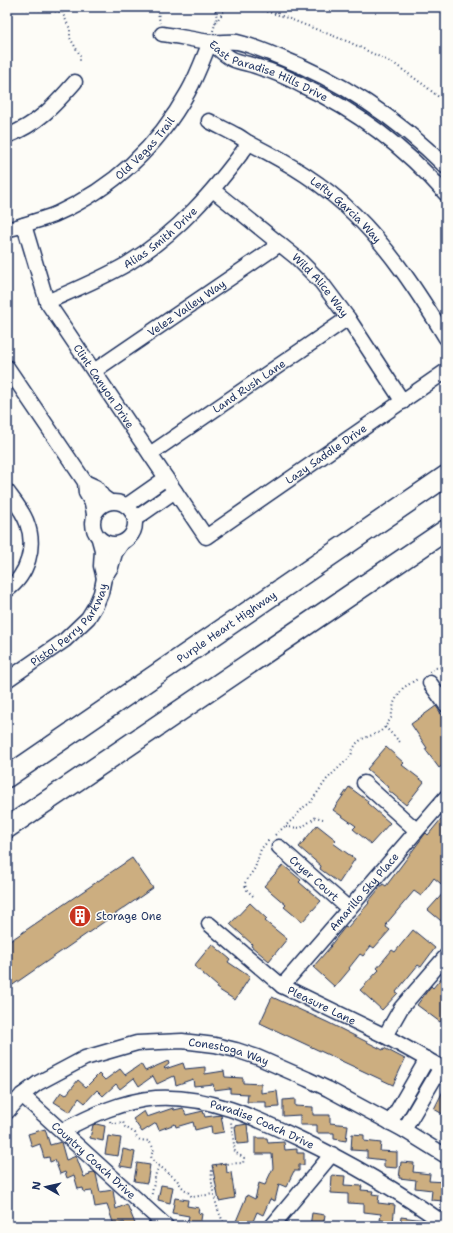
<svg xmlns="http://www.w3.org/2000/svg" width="453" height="1233" viewBox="0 0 453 1233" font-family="'Shantell Sans',sans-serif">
  <rect width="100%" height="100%" fill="#fdfcf7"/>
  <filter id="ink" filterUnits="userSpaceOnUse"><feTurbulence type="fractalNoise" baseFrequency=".025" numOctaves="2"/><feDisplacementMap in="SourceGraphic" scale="8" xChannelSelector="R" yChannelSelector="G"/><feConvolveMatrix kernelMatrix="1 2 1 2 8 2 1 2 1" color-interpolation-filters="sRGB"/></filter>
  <g filter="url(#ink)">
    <!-- building -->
    <g fill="#ccae80" stroke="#1b2f5e">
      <polygon points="436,706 446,721 446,763 439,768 425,749 427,748 411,724"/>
      <polygon points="386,747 404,763 402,765 424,782 406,805 388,790 389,788 367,769"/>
      <polygon points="349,787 368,801 367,803 390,823 371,844 353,829 356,826 333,810"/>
      <polygon points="446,813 446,888 434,878 421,896 414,891 386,924 387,925 386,927 390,930 374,948 371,946 363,956 360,954 349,968 350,969 335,987 313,967 331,946 330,946 345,927 347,928 369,903 368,902 383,884 386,886 425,834 426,833 428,835"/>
      <polygon points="317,825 336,840 333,843 355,859 339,883 320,869 321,866 299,847"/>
      <polygon points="132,858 153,888 7,989 7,943"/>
      <polygon points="283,865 301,880 299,882 321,901 302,922 284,907 286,905 264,886"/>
      <polygon points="446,890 446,925 428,910"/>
      <polygon points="250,903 267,919 265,921 287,939 269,961 251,946 252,944 230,924"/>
      <polygon points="413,930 435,948 421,967 418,965 396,992 398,993 382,1010 360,990 379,970 377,968 392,950 395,952"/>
      <polygon points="212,944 230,959 228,962 250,977 235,1000 216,988 217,986 194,966"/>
      <polygon points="446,972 446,1014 440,1022 417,1005 431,986 433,988"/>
      <polygon points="272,997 327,1022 383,1050 384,1048 405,1059 393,1085 260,1023"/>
      <polygon points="168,1061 169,1064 164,1068 165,1069 183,1063 185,1069 205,1067 205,1074 224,1071 225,1077 243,1078 243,1083 261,1084 261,1093 277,1091 279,1107 266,1108 266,1102 247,1102 248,1094 230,1093 230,1088 214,1090 213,1084 194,1086 193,1079 176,1085 174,1076 157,1084 153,1076 139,1086 134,1078 120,1089 116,1084 103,1096 97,1090 85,1103 79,1098 70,1112 54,1102 61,1092 66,1095 78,1080 86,1087 99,1074 105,1080 120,1069 125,1075 141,1064 145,1071"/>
      <polygon points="446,1085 446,1116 434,1109"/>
      <polygon points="295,1099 295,1106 313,1107 313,1115 330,1115 330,1123 348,1125 346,1141 334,1139 334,1133 317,1133 317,1125 300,1125 300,1115 283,1116 283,1100"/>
      <polygon points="173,1108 174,1110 183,1108 186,1115 203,1111 205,1117 221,1115 224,1132 212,1134 211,1126 195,1130 193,1122 176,1127 175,1124 159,1130 156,1123 142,1132 133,1119 144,1111 147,1117"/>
      <polygon points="96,1124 105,1126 103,1141 90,1138 93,1125"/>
      <polygon points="247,1124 249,1143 237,1144 235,1126"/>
      <polygon points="45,1129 50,1145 61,1142 66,1160 76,1156 84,1177 90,1175 89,1173 94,1172 96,1174 100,1192 113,1190 116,1209 127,1204 136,1226 125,1226 124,1222 114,1225 107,1205 95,1207 92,1191 84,1192 83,1188 78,1189 74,1175 67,1178 65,1172 60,1174 55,1160 50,1162 49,1157 44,1158 40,1144 32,1147 28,1134"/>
      <polygon points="352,1134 364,1135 364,1141 381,1143 380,1151 397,1152 397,1168 384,1167 384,1160 367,1158 367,1151 351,1150"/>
      <polygon points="108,1136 121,1138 118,1156 105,1154"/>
      <polygon points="255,1138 267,1138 268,1143 284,1142 285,1150 297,1149 297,1153 304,1153 304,1165 299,1165 299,1171 294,1171 286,1187 279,1184 275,1201 270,1199 263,1215 257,1212 251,1226 234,1226 247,1195 255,1199 259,1183 265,1185 273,1168 272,1154 255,1154"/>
      <polygon points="123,1149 135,1152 132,1168 120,1166"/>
      <polygon points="401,1162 414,1163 413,1172 430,1174 429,1181 446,1182 444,1201 431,1200 432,1190 415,1188 416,1180 399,1178"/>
      <polygon points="137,1163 150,1165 147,1183 134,1181"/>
      <polygon points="226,1163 227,1173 231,1172 235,1198 219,1201 212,1165"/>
      <polygon points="332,1175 345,1176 344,1185 362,1186 361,1190 373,1191 372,1194 379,1195 378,1203 395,1205 393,1222 380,1220 381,1214 364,1212 364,1204 348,1203 348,1194 331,1193"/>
      <polygon points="161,1185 173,1187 170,1203 158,1200"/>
      <polygon points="175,1198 188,1200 187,1206 199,1208 198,1213 202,1214 200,1226 187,1226 189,1216 172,1213"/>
      <polygon points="312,1213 325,1215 323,1226 310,1226"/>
      <polygon points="401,1217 424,1220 429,1223 429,1226 400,1226"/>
    </g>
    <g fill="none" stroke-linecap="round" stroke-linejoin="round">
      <!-- minor casing -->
      <g stroke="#1b2f5e" stroke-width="17">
        <g id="minor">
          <path d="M162,34C178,36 194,40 210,42C219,43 228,41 237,42C250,45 265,51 277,56C342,81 397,118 446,167"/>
          <path id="s1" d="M210,42C217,47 224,55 232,59C241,63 252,64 261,68C276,72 290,79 303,86C357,111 406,149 446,194"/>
          <path id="s2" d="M209,121C218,126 227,130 236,135C241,137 246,142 251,144C288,163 324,184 354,214C391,250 419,294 446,338"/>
          <path d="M7,136C38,124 54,106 75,82"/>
          <path id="s3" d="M213,190L297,258L321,282L348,318L403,402"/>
          <path id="s4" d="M24,225L47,302L206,537L446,371"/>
          <path id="s5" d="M7,230C23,225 41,220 56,214C113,188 158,146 188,92C197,76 203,59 210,42"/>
          <path id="s6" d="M47,302C74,290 101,279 127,264C178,233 214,191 249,143"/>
          <polyline points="7,367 85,482 86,493 92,503 94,514"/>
          <path id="s7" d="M94,371L280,244"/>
          <path id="s8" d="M150,454L348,318"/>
          <polyline points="85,482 96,487 103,497 110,502"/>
          <path d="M7,491C14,501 23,511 27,523C36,546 28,575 7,590"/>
          <circle cx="114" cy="523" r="21"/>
          <polyline points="126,506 166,478"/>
          <polyline points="135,519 175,491"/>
          <polyline points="99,539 102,550 101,566 104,578"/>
          <path id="s9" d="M7,680L65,640L88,618L96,605L101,593L104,578L111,567L115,553L122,543"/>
          <polyline points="430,683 446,705"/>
          <polyline points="364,783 416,830"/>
          <path id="s10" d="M279,847L349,909"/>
          <path id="s11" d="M209,924L282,986L385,1036L446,1070"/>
          <path id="s12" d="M282,986L446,797"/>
          <polyline points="385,1036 401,1008 446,956"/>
          <path id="s13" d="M22,1095L166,1226"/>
          <path id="s14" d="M7,1112L22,1095L38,1083L85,1058L137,1043L182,1041L215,1045L236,1050L257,1057L307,1079L328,1089L404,1130L446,1156"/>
          <polyline points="390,1123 427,1059"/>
          <polyline points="404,1130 441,1067"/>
          <path id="s15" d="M62,1131C92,1115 122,1101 156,1098C208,1095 254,1117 300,1139C351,1163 400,1192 446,1225"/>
          <polyline points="272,1226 332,1154"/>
        </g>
      </g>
      <!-- highway casing -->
      <g stroke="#1b2f5e" stroke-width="23">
        <g id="highway">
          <path id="s16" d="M7,777L446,476"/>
          <polyline points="7,828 446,530"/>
        </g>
      </g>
      <!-- path -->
      <g stroke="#1b2f5e" stroke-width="2" stroke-dasharray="1 3" stroke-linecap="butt">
        <polyline points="11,7 62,12 70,7"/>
        <polyline points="157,7 160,23"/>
        <polyline points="251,7 282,16 349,42 396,65 424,85 446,103"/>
        <polyline points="62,12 70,29 70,38 80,55 80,62"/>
        <polyline points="216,22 227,7"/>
        <polyline points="213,31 217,17 214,7"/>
        <polyline points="429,672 435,668 446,667"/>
        <polyline points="385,727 400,742"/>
        <polyline points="286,827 301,828 316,817 323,819"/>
        <polyline points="275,835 292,820 304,807 310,803 327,779 351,756 353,749 357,743 362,739 380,732 385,727 391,718 394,703 396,699 403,688 419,678"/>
        <polyline points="253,896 246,889 245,883 255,868 261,849 269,840"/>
        <path d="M110,1121L111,1124L123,1122L125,1127L135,1133C137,1141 141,1140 149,1141L154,1149L151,1156L152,1160L177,1180L182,1187L189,1193L192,1197L214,1194"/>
        <polyline points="151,1198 156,1173 159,1166"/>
        <path d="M230,1226C227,1225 224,1224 223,1221C217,1211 208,1178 213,1167L221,1164L243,1163L244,1158L235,1152L231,1122"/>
      </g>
      <!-- minor -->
      <use href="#minor" stroke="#fdfcf7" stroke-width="14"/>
      <!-- highway -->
      <use href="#highway" stroke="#fdfcf7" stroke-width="20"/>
    </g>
  </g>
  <!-- icons -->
  <defs>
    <g id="building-disc" transform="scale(1.15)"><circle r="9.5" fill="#c8321e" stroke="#fdfcf7"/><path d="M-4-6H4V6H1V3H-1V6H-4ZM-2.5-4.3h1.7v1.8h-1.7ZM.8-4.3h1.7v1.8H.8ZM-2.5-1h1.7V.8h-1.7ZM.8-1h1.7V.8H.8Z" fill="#fff"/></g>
  </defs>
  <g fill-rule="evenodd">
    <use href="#building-disc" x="80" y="916"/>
  </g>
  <g text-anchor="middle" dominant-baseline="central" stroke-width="3" stroke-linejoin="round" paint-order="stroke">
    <!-- street labels -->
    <g font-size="11" fill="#1b2f5e" stroke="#fdfcf7">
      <text stroke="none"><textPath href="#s1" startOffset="66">East Paradise Hills Drive</textPath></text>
      <text stroke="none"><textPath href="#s5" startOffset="163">Old Vegas Trail</textPath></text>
      <text stroke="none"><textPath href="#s2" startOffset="164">Lefty Garcia Way</textPath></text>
      <text stroke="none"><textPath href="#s6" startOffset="131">Alias Smith Drive</textPath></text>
      <text stroke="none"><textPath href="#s3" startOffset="144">Wild Alice Way</textPath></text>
      <text stroke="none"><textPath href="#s7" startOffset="112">Velez Valley Way</textPath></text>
      <text stroke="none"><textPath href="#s4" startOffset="182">Clint Canyon Drive</textPath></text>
      <text stroke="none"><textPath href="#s8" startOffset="120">Land Rush Lane</textPath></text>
      <text stroke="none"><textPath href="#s4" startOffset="510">Lazy Saddle Drive</textPath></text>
      <text stroke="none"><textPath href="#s9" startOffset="85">Pistol Perry Parkway</textPath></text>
      <text stroke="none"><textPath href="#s16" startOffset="266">Purple Heart Highway</textPath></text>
      <text stroke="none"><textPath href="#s10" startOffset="47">Cryer Court</textPath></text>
      <text stroke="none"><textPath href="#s12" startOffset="125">Amarillo Sky Place</textPath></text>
      <text stroke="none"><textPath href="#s11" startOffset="140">Pleasure Lane</textPath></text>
      <text stroke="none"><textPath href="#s14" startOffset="243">Conestoga Way</textPath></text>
      <text stroke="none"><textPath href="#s15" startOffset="211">Paradise Coach Drive</textPath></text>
      <text stroke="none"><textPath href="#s13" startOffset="97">Country Coach Drive</textPath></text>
    </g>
    <!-- poi labels -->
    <g font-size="11" fill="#1b2f5e" stroke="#fdfcf7" text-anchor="start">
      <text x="96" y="916">Storage One</text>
    </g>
  </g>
  <!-- margin -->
  <rect width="453" height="1233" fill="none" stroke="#fdfcf7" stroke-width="24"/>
  <rect x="12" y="12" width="429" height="1209" fill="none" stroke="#1b2f5e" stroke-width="1.5" filter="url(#ink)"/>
  <!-- north arrow -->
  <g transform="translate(46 1187) rotate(278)" stroke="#fdfcf7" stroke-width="3" paint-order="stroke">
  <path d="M0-3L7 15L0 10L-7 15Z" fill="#1b2f5e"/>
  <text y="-6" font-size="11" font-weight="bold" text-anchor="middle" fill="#1b2f5e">N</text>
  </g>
</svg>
